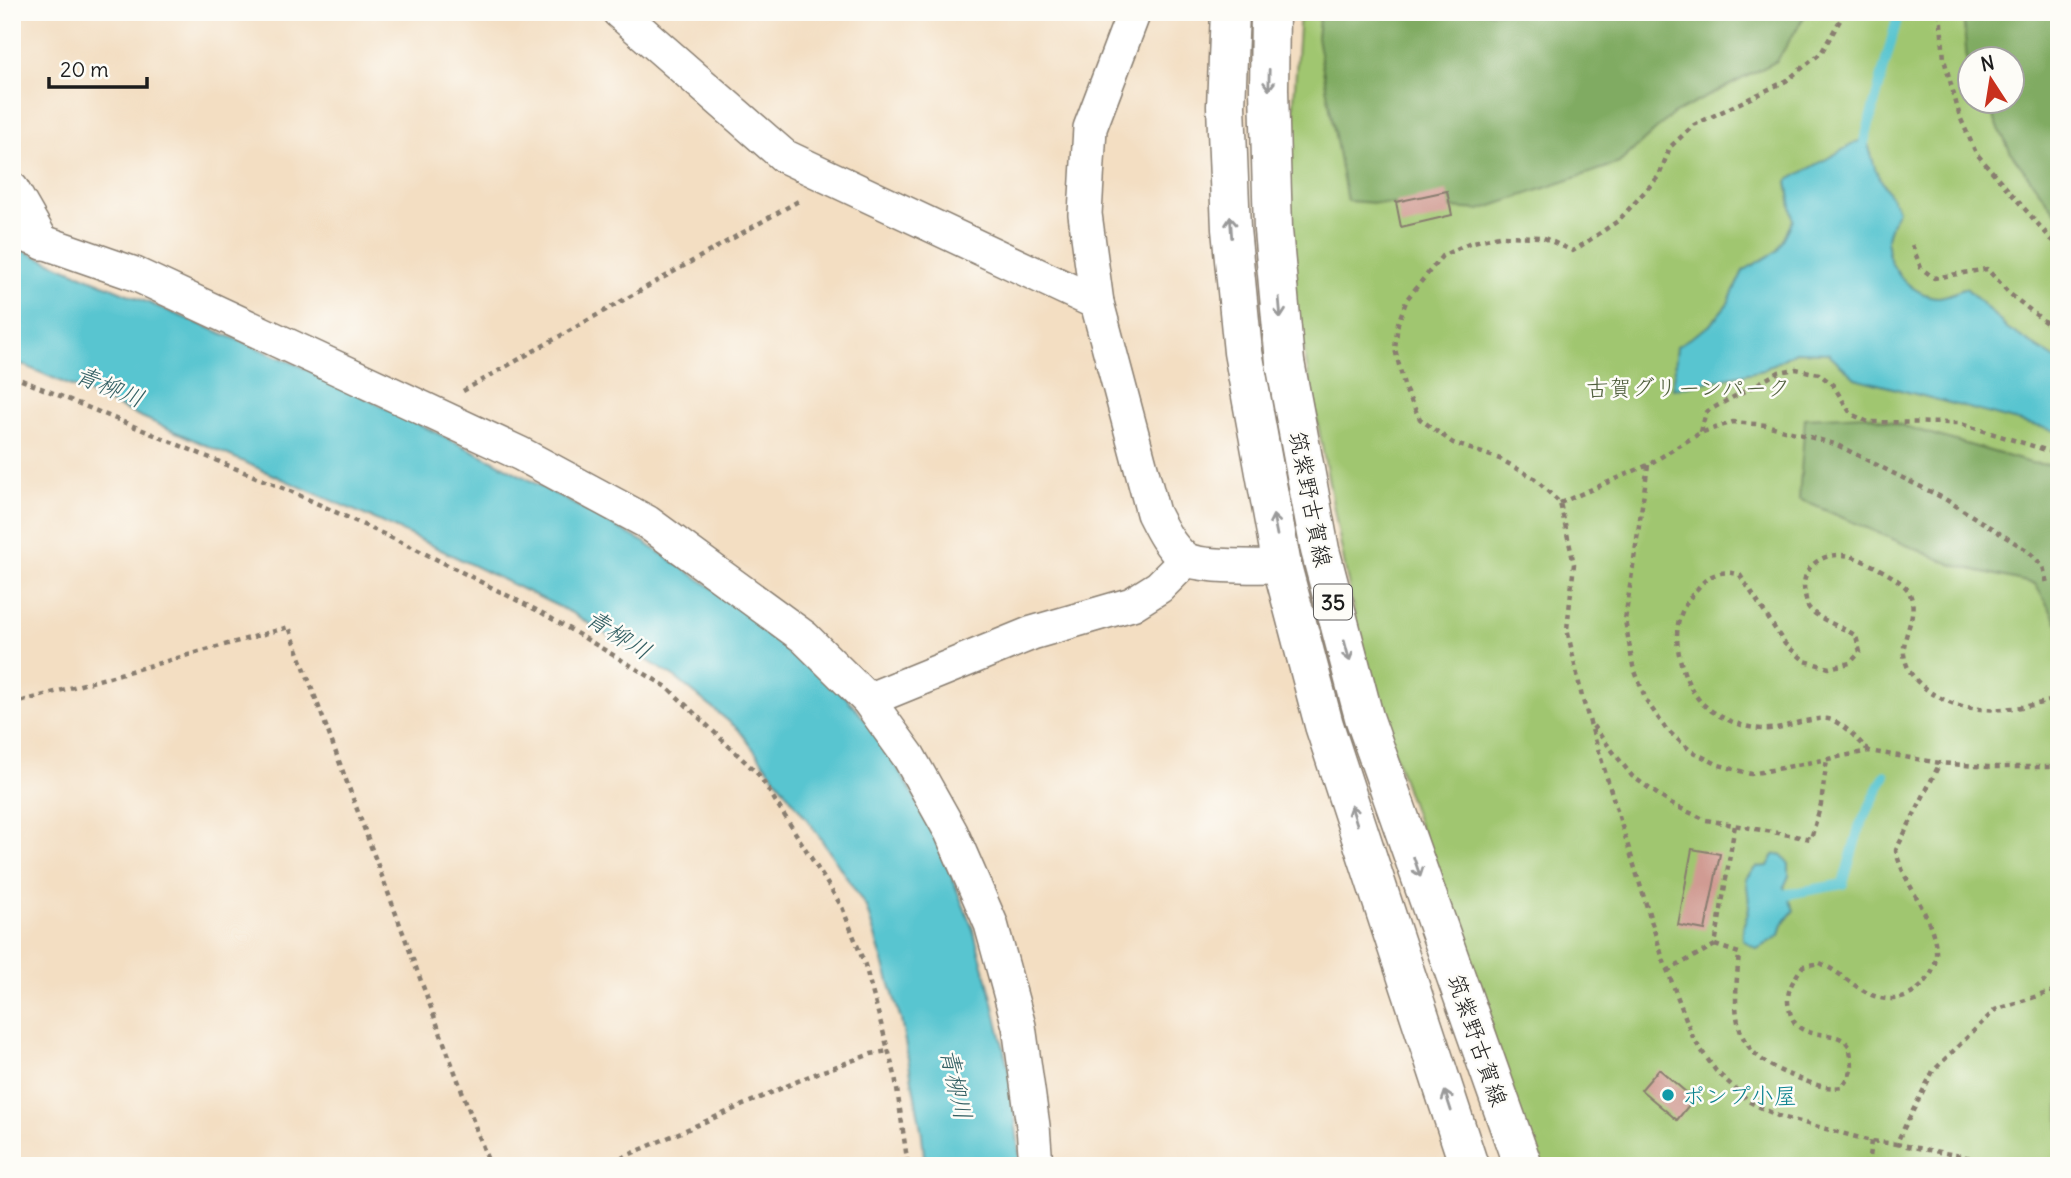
<svg xmlns="http://www.w3.org/2000/svg" width="2071" height="1178" viewBox="0 0 2071 1178" font-family="Delius,'Klee One',sans-serif">
  <rect width="100%" height="100%" fill="#fdfcf7"/>
  <filter id="ink" filterUnits="userSpaceOnUse"><feTurbulence type="fractalNoise" baseFrequency=".0143" numOctaves="2"/><feDisplacementMap in="SourceGraphic" scale="14" xChannelSelector="R" yChannelSelector="G"/><feConvolveMatrix kernelMatrix="1 2 1 2 8 2 1 2 1" color-interpolation-filters="sRGB"/></filter>
  <filter id="wash" filterUnits="userSpaceOnUse"><feTurbulence type="fractalNoise" baseFrequency=".00686" numOctaves="4" result="noise"/><feDisplacementMap in="SourceGraphic" scale="28" xChannelSelector="R" yChannelSelector="G"/><feGaussianBlur stdDeviation="1.57" result="paint"/><feColorMatrix in="noise" values="0 0 0 0 0 0 0 0 0 0 0 0 0 0 0 0 0 1.4 0 .05"/><feComposite in="paint" operator="in"/></filter>
  <g filter="url(#wash)">
    <rect width="100%" height="100%" fill="#f3dec2"/>
    <!-- green -->
    <path fill="#a0c670" stroke="#5e7146" stroke-width="2" fill-rule="evenodd" d="M1300,12H2059V1166H1537L1364,667L1284,246ZM1969,60H2011V102H1969Z"/>
    <!-- forest -->
    <g fill="#80ab62" stroke="#4e643f" stroke-width="2">
      <polygon points="1320,12 1807,12 1777,61 1673,114 1619,163 1480,210 1347,201 1317,37"/>
      <polygon points="1963,12 2059,12 2059,217 2011,153 1986,102 2011,102 2011,60 1969,60 1969,68 1967,62"/>
      <polygon points="1866,415 2031,463 2059,466 2059,625 2035,584 1953,565 1799,499 1805,418"/>
    </g>
    <!-- water -->
    <g fill="#58c5d0" stroke="#3a7076" stroke-width="2">
      <path d="M1866,137L1876,171L1898,209C1895,218 1887,231 1887,240C1885,267 1913,297 1939,297C1948,296 1958,291 1966,288L2007,328L2059,361V432L1855,378L1828,353L1796,352L1763,370L1673,389L1677,346L1709,326L1728,303L1743,271L1777,251L1793,220L1787,181Z"/>
      <polygon points="12,246 298,365 496,462 644,542 729,599 806,659 846,697 878,735 929,821 973,929 991,994 1009,1071 1021,1166 925,1166 922,1135 901,1020 866,907 815,830 738,729 677,679 572,613 410,535 12,360"/>
      <path d="M1781,854L1789,864V876L1784,887L1794,910L1783,924L1780,935L1757,949L1743,940C1741,920 1748,921 1749,907C1749,897 1747,887 1746,878L1756,867L1768,866L1774,855Z"/>
    </g>
    <g fill="none" stroke-linecap="round" stroke-linejoin="round">
      <!-- stream -->
      <g stroke="#58c5d0" stroke-width="10">
        <polyline points="1862,150 1899,12"/>
        <polyline points="1782,895 1843,884 1859,828 1885,775"/>
      </g>
    </g>
    <g id="blocks">
      <!-- building -->
      <g fill="#d09b93">
        <polygon points="1447,191 1452,215 1401,227 1396,202"/>
        <polygon points="1692,849 1720,854 1705,930 1678,925"/>
        <polygon points="1659,1069 1694,1099 1677,1120 1641,1090"/>
      </g>
    </g>
  </g>
  <g filter="url(#ink)">
    <use href="#blocks" fill-opacity="0" stroke="#887d6f" stroke-width="2"/>
    <g fill="none" stroke-linecap="round" stroke-linejoin="round">
      <!-- street casing -->
      <g stroke="#887d6f" stroke-width="36">
        <g id="street">
          <path d="M619,12L784,156L1097,303L1153,513C1161,529 1170,547 1184,558C1198,568 1263,566 1282,566"/>
          <polyline points="12,189 43,243"/>
          <polyline points="12,231 135,274 521,454 647,522 804,637 868,700 909,757 951,832 991,924 1019,1026 1033,1126 1036,1166"/>
          <polyline points="1097,303 1085,214 1090,128 1134,12"/>
          <polyline points="868,700 1032,633 1132,604 1159,587 1186,560"/>
        </g>
      </g>
      <!-- primary casing -->
      <g stroke="#887d6f" stroke-width="41">
        <g id="primary">
          <polyline points="1230,12 1226,106 1231,229 1243,352 1282,566 1324,725 1469,1166"/>
          <polyline points="1270,12 1269,89 1273,230 1285,362 1320,550 1364,717 1523,1166"/>
        </g>
      </g>
      <!-- path -->
      <g stroke="#887d6f" stroke-width="4.5" stroke-dasharray="5 5" stroke-linecap="butt">
        <polyline points="1845,12 1821,53 1786,81 1694,125 1670,147 1659,176 1618,221 1573,251 1542,237 1499,236 1469,243 1442,256 1407,299 1398,323 1395,349 1405,389 1420,419 1453,443 1500,459 1534,478 1560,503 1574,564 1567,629 1582,697 1663,959 1694,1040 1716,1071 1750,1102 1778,1116 1871,1141 1896,1144 1933,1071 1995,1010 2059,989"/>
        <polyline points="1940,12 1944,59 1960,117 1976,153 2051,239 2059,245"/>
        <polyline points="1912,245 1921,268 1934,278 1987,269 2010,294 2059,333"/>
        <polyline points="12,376 290,491 420,551 544,614 667,687 759,775 842,907 865,965 895,1075 908,1166"/>
        <polyline points="463,391 802,199"/>
        <polyline points="1701,432 1706,412 1779,372 1796,369 1819,374 1833,385 1851,414 1868,422 1958,423 2059,454"/>
        <polyline points="1648,465 1625,620 1633,666 1646,700 1666,729 1691,751 1719,765 1751,774 1869,751 1940,763 1988,767 2059,767"/>
        <polyline points="1560,503 1648,465 1700,433 1733,422 1766,425 1835,444 1945,499 2028,551 2043,566 2047,584"/>
        <polyline points="12,704 289,627 490,1166"/>
        <polyline points="1593,726 1632,776 1671,804 1706,820 1811,839 1821,804 1827,759"/>
        <path d="M1869,751C1858,740 1846,726 1832,720C1822,717 1810,720 1800,722C1788,725 1775,730 1763,729C1743,728 1719,718 1704,705C1685,688 1672,645 1679,620C1683,607 1689,598 1698,588C1708,574 1724,569 1740,575L1785,644L1805,661L1829,668L1850,663L1860,652L1856,636C1842,626 1816,620 1807,605C1807,604 1805,595 1805,594C1798,563 1830,548 1856,558C1869,563 1903,580 1909,592C1920,614 1902,633 1904,654C1906,669 1914,680 1926,689C1966,719 2014,710 2059,699"/>
        <path d="M1715,945L1739,953C1734,1015 1727,1051 1795,1077C1811,1083 1826,1090 1842,1087C1849,1077 1854,1069 1851,1057C1851,1056 1849,1046 1849,1046C1835,1025 1799,1046 1790,1012C1784,993 1792,982 1803,966L1820,963C1841,972 1859,993 1881,998C1896,1001 1909,998 1920,987C1965,947 1902,890 1896,850L1940,763"/>
        <polyline points="1667,971 1715,945 1735,825"/>
        <polyline points="1896,1144 1977,1159"/>
        <polyline points="603,1166 812,1075 871,1054 888,1051"/>
        <polyline points="1868,1166 1871,1141"/>
      </g>
      <!-- street -->
      <use href="#street" stroke="#fff" stroke-width="33"/>
      <!-- primary -->
      <use href="#primary" stroke="#fff" stroke-width="38"/>
    </g>
    <!-- one-way arrows -->
    <defs><path id="oneway-shaft" d="M-6 0H5M1.5-3L5.5 0L1.5 3" fill="none" stroke-width="1.6" stroke-linecap="round" stroke-linejoin="round" transform="scale(1.75)"/></defs>
    <g stroke="#999">
      <use href="#oneway-shaft" transform="translate(1269 80) rotate(91)"/>
      <use href="#oneway-shaft" transform="translate(1231 227) rotate(-94)"/>
      <use href="#oneway-shaft" transform="translate(1280 308) rotate(85)"/>
      <use href="#oneway-shaft" transform="translate(1275 525) rotate(-101)"/>
      <use href="#oneway-shaft" transform="translate(1347 651) rotate(75)"/>
      <use href="#oneway-shaft" transform="translate(1354 815) rotate(-108)"/>
      <use href="#oneway-shaft" transform="translate(1417 867) rotate(71)"/>
      <use href="#oneway-shaft" transform="translate(1448 1101) rotate(-108)"/>
    </g>
  </g>
  <!-- markers -->
  <circle fill="#0f9aa8" stroke="#fdfcf7" stroke-width="2.5" cx="1668" cy="1095" r="7"/>
  <g text-anchor="middle" dominant-baseline="central" stroke-width="5" stroke-linejoin="round" paint-order="stroke">
    <!-- shield labels -->
    <rect fill="#fdfcf7" stroke="#605f5e" stroke-width="2" x="1314" y="584.5" width="38" height="35" rx="5"/>
    <g font-size="21" font-weight="bold" fill="#1c1c1c">
      <text x="1333" y="602">35</text>
    </g>
    <!-- park labels -->
    <g font-size="23" fill="#51603e" stroke="#fdfcf7">
      <text x="1688" y="387">古賀グリーンパーク</text>
    </g>
    <!-- street labels -->
    <g font-size="23" fill="#1c1c1c" stroke="#fdfcf7">
      <text transform="translate(1311 499) rotate(79)">筑紫野古賀線</text>
      <text transform="translate(1478 1040) rotate(71)">筑紫野古賀線</text>
    </g>
    <!-- culture labels -->
    <g font-size="23" fill="#0d838f" stroke="#fdfcf7" text-anchor="start">
      <text x="1682" y="1095">ポンプ小屋</text>
    </g>
    <!-- water labels -->
    <g font-size="24" font-style="italic" fill="#346064" stroke="#fdfcf7">
      <text transform="translate(110 386) rotate(22)">青柳川</text>
      <text transform="translate(619 634) rotate(32)">青柳川</text>
      <text transform="translate(957 1084) rotate(78)">青柳川</text>
    </g>
  </g>
  <!-- margin -->
  <rect width="2071" height="1178" fill="none" stroke="#fdfcf7" stroke-width="42"/>
  <!-- north arrow -->
  <g transform="translate(1991 80) rotate(348)"><circle r="33" fill="#fdfcf7" stroke="#a3a29f" stroke-width="2"/>
  <path d="M0-5L12 26L0 18L-12 26Z" fill="#c8321e"/>
  <text y="-10" font-size="19" font-weight="bold" text-anchor="middle" fill="#1c1c1c">N</text>
  </g>
  <!-- scale -->
  <path d="M49 77v10h98v-10" fill="none" stroke="#1c1c1c" stroke-width="3.5"/>
  <text x="60" y="77" font-size="21" fill="#1c1c1c" stroke="#fdfcf7" stroke-width="5" paint-order="stroke">20 m</text>
</svg>
